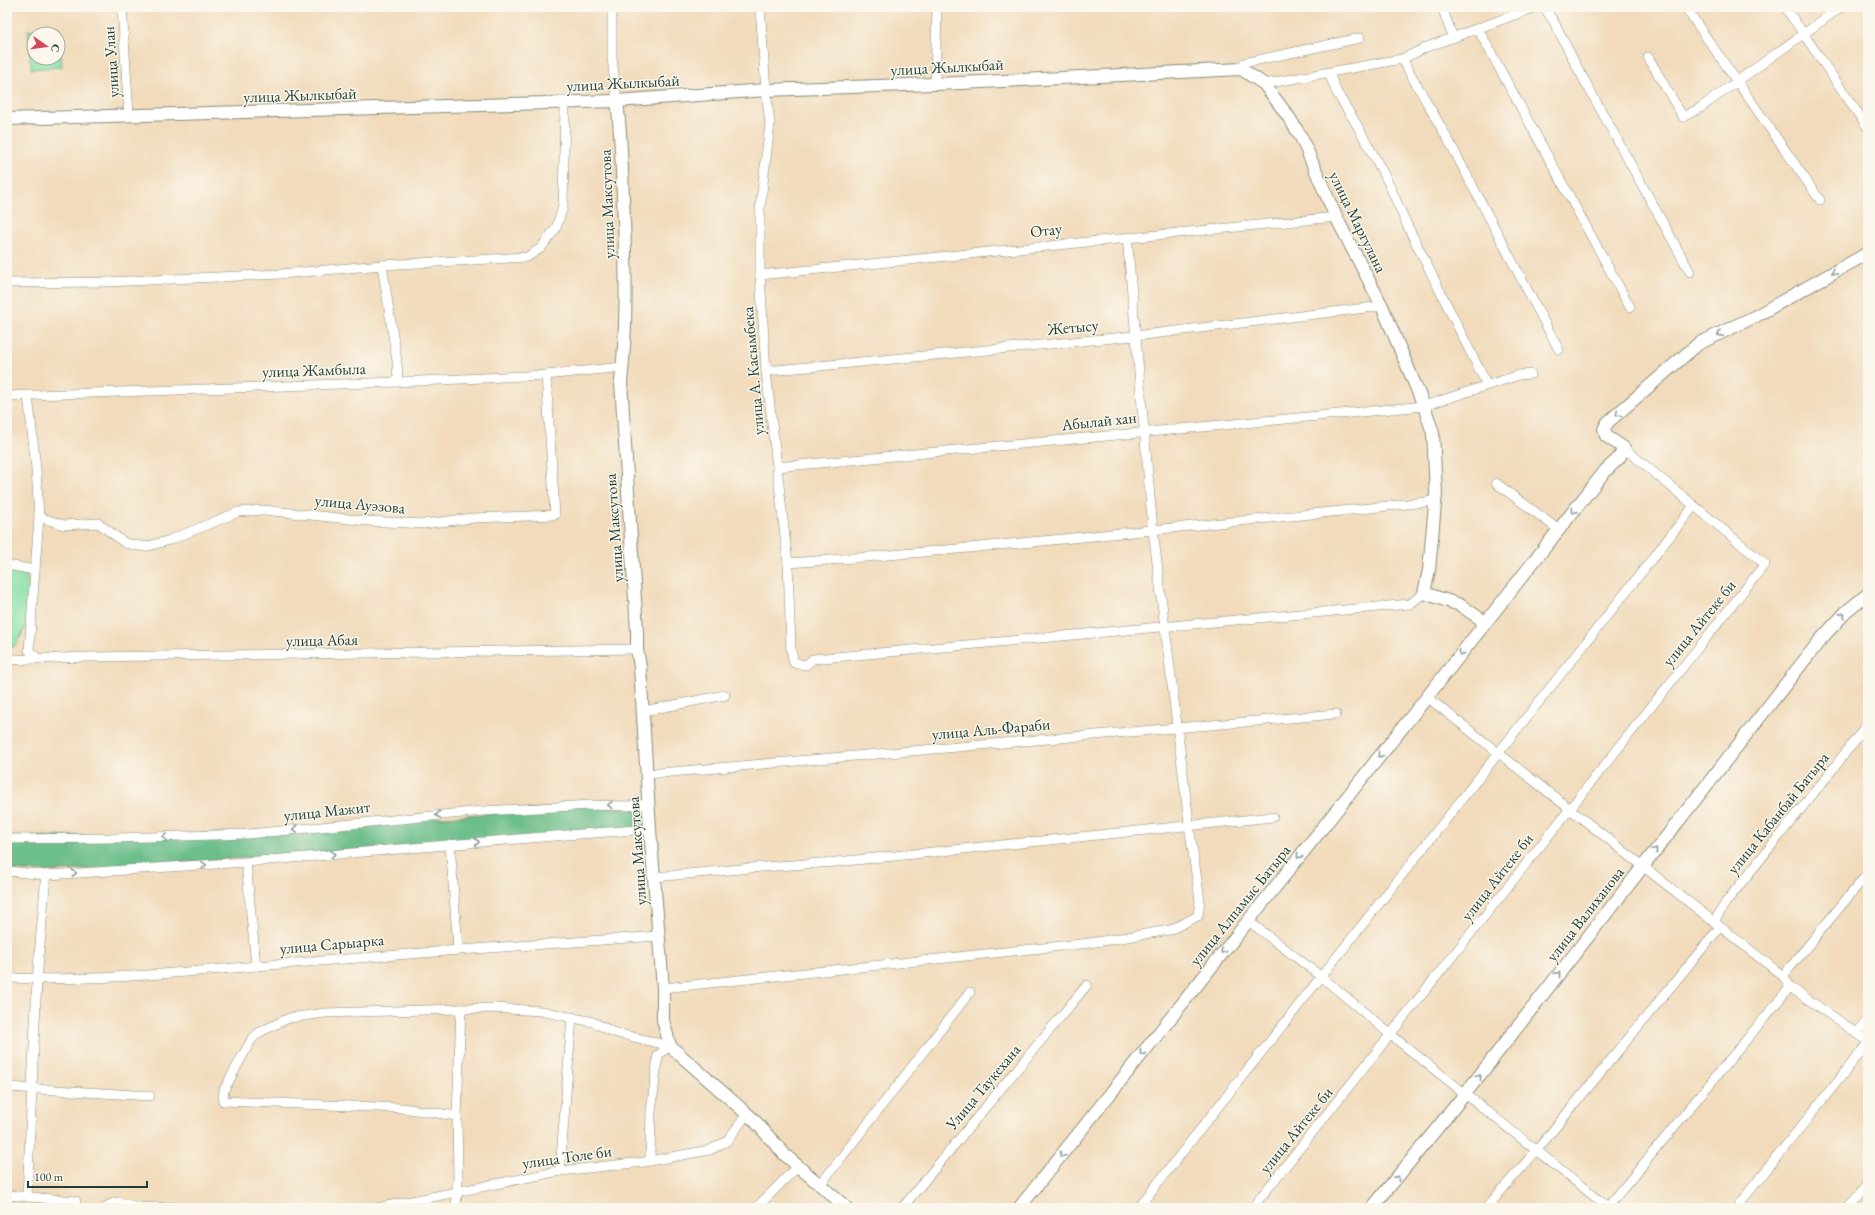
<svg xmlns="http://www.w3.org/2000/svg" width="1875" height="1215" viewBox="0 0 1875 1215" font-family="'EB Garamond',serif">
  <rect width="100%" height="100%" fill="#fbf7ec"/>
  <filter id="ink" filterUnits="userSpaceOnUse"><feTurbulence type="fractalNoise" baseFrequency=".025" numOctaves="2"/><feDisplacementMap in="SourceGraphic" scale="8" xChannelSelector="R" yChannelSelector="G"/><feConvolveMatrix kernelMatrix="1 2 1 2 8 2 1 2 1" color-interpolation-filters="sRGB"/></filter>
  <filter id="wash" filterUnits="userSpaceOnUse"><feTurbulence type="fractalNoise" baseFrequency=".012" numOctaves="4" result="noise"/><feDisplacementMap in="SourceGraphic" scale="16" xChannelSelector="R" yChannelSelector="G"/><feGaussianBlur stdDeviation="0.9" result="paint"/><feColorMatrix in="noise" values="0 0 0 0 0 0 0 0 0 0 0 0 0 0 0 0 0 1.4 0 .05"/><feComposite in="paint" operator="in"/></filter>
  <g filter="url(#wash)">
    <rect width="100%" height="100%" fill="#f1dbbc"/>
    <!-- green -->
    <g fill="#85dfa5" stroke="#528e6c" fill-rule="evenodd">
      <path d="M59,28L62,67L31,69L28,30ZM34,34H58V58H34Z"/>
      <polygon points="7,571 25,572 30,591 25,629 15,646 7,649"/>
    </g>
    <!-- forest -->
    <polygon fill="#6cbe8a" stroke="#467e5f" points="592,805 652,811 652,829 47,872 7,870 7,837 247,833"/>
  </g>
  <g filter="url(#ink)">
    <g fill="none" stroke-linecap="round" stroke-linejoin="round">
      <!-- minor casing -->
      <g stroke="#888c78" stroke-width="10">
        <g id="minor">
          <polyline points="122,7 129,116"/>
          <polyline points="612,7 612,58 617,101"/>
          <polyline points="760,7 766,90 770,124 760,209 760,275 766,371 788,563 791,650 794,663 806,665 813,659 1410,604 1424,593"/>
          <polyline points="1442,7 1453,38"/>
          <polyline points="1544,7 1554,22 1576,65 1690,272"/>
          <polyline points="1685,7 1820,200"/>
          <polyline points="1785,7 1868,128"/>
          <polyline points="123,8 134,7"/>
          <polyline points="1478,29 1630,307"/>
          <polyline points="1648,57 1683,117 1700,108 1841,7"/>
          <polyline points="1402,59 1450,143 1559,350"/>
          <polyline points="1241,69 1244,63 1360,38"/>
          <polyline points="1329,73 1337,93 1357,125 1386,178 1408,227 1487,385"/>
          <polyline points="935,84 937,7"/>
          <polyline points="1264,84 1402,59 1427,47 1536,7"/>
          <polyline points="382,265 397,361 398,382"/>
          <polyline points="760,275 1336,217"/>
          <polyline points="7,283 107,282 281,274 382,265 527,257 541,248 556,228 563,207 565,103"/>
          <polyline points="766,371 1135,336 1382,306"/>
          <polyline points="28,395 36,468 39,517 29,650 37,658"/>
          <polyline points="7,396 398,382 546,375 622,367"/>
          <polyline points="777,467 1424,406 1519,375 1531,374"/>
          <polyline points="1496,483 1559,530"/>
          <polyline points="39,517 64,525 98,523 125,543 145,547 170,540 238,512 263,510 367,521 424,524 473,518 555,515 546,375"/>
          <path d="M788,563C910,555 1031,542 1152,530C1246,520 1340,512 1434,501"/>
          <polyline points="7,565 35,570"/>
          <polyline points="7,660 88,657 637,649"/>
          <polyline points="1427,697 1783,976 1790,987 1868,1041"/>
          <polyline points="644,711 725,695"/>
          <polyline points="648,774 1336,714"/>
          <polyline points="7,839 116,838 248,834 483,811 591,805 627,806 649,804"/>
          <polyline points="450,844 458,949"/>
          <polyline points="246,862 256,966"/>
          <polyline points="7,871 46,875 80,873 246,862 566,835 650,829"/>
          <polyline points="655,877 762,867 836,862 1273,817"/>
          <polyline points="1247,920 1322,977 1391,1035 1609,1208"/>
          <polyline points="1714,922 1726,902 1833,769 1868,723"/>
          <polyline points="1783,976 1868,873"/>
          <path d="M7,978C103,982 200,970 295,963C416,953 538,944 659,936"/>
          <polyline points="663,988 1090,943 1170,930 1198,916 1200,901 1191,839 1153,530 1127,237"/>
          <polyline points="1857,1033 1868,1019"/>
          <polyline points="7,1087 150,1096"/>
          <polyline points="457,1116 402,1108 223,1101 224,1090 244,1053 252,1039 260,1032 289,1018 325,1013 493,1008 541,1011 593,1022 613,1032 670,1046"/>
          <polyline points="650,1161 651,1112 658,1055 670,1046"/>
          <polyline points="560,1171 572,1017"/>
          <polyline points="820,1185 970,992"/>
          <polyline points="7,1195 76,1201"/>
          <polyline points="27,1197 37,980 46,875"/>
          <polyline points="105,1208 109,1205 117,1202 138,1207 200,1208"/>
          <polyline points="377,1208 560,1171 644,1162 710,1150 727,1141 747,1114"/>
          <polyline points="456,1208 458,1179 457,1116 461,1009"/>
          <polyline points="756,1208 798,1166"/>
          <polyline points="902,1208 1087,985"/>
          <path d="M1138,1208C1324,975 1508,740 1694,506"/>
          <polyline points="1252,1208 1765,564 1624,448"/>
          <polyline points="1486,1208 1536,1151 1720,927"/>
          <polyline points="1607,1208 1790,987"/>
          <polyline points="1736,1208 1868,1043"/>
          <polyline points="1848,1208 1868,1183"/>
        </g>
      </g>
      <!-- tertiary casing -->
      <g stroke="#888c78" stroke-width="14">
        <g id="tertiary">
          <path d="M617,101C622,141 622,180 624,220C626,274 627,328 621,382L637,631V649L640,667L650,829L663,988V1020L670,1046L754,1120L785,1155L847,1208"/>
          <polyline points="7,119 617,101 766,90 961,83 1241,69 1264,84 1288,116 1301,137 1336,217 1382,306 1424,406 1433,433 1436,493 1429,570 1424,593 1460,605 1485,622"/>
          <polyline points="1019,1208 1427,697 1605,471 1619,458 1624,448 1606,436 1604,429 1608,422 1698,344 1756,316 1868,253"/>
          <polyline points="1372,1208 1465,1094 1821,639 1846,612 1868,594"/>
        </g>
      </g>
      <!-- minor -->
      <use href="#minor" stroke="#fff" stroke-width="9"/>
      <!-- tertiary -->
      <use href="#tertiary" stroke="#fff" stroke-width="12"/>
    </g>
    <!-- one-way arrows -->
    <defs><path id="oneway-chevron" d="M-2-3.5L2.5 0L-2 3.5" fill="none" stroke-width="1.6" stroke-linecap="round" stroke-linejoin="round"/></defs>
    <g stroke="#8f9e9a">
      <use href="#oneway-chevron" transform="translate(1834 272) rotate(150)"/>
      <use href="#oneway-chevron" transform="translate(1720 334) rotate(154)"/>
      <use href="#oneway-chevron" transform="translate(1618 414) rotate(140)"/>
      <use href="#oneway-chevron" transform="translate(1574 511) rotate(128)"/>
      <use href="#oneway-chevron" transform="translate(1843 615) rotate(-45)"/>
      <use href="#oneway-chevron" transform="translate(1461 653) rotate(128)"/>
      <use href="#oneway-chevron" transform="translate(1380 755) rotate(129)"/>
      <use href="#oneway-chevron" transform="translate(610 805) rotate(-178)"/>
      <use href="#oneway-chevron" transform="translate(438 815) rotate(174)"/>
      <use href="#oneway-chevron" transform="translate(295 829) rotate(174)"/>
      <use href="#oneway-chevron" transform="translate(165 837) rotate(178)"/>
      <use href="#oneway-chevron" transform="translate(477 842) rotate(-5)"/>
      <use href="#oneway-chevron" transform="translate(1655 850) rotate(-52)"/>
      <use href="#oneway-chevron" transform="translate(333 854) rotate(-5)"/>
      <use href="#oneway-chevron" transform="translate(1299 856) rotate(129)"/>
      <use href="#oneway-chevron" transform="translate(204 865) rotate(-4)"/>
      <use href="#oneway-chevron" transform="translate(74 873) rotate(-3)"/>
      <use href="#oneway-chevron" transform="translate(1223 951) rotate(128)"/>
      <use href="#oneway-chevron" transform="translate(1558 974) rotate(-52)"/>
      <use href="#oneway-chevron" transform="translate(1142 1053) rotate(128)"/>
      <use href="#oneway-chevron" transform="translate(1479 1077) rotate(-52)"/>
      <use href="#oneway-chevron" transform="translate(1062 1155) rotate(128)"/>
      <use href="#oneway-chevron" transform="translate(1397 1178) rotate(-51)"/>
    </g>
  </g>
  <g text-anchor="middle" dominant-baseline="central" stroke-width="3" stroke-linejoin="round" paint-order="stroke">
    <!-- street labels -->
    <g font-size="16" fill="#1f3d34" stroke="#fbf7ec">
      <text transform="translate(111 62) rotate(-94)">улица Улан</text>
      <text transform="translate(947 67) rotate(-3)">улица Жылкыбай</text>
      <text transform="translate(623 83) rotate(-3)">улица Жылкыбай</text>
      <text transform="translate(300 95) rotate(-2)">улица Жылкыбай</text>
      <text transform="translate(607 204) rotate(-92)">улица Максутова</text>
      <text transform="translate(1358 222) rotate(64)">улица Маргулана</text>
      <text transform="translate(1046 230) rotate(-6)">Отау</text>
      <text transform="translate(1073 327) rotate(-5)">Жетысу</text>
      <text transform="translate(314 370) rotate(-2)">улица Жамбыла</text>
      <text transform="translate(753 371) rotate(-95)">улица А. Касымбека</text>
      <text transform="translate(1099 421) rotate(-6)">Абылай хан</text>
      <text transform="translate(360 504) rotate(5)">улица Ауэзова</text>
      <text transform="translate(614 528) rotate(-94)">улица Максутова</text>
      <text transform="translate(1699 623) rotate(-51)">улица Айтеке би</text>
      <text transform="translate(322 640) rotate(-1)">улица Абая</text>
      <text transform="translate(991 729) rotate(-5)">улица Аль-Фараби</text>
      <text transform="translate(327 811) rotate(-6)">улица Мажит</text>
      <text transform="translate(1778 813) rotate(-51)">улица Кабанбай Батыра</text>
      <text transform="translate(637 851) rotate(-94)">улица Максутова</text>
      <text transform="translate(1497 877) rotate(-52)">улица Айтеке би</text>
      <text transform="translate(1240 905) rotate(-51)">улица Алпамыс Батыра</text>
      <text transform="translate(1585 914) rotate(-52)">улица Валиханова</text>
      <text transform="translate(332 944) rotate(-5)">улица Сарыарка</text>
      <text transform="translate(983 1087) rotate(-50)">Улица Таукехана</text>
      <text transform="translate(1296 1130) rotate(-51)">улица Айтеке би</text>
      <text transform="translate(567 1157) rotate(-8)">улица Толе би</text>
    </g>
  </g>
  <!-- margin -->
  <rect width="1875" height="1215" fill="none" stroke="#fbf7ec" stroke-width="24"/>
  <!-- north arrow -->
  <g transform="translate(46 46) rotate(103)"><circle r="19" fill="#fbf7ec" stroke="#a3ada2"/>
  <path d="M0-3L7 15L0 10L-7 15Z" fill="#d1495b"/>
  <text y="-6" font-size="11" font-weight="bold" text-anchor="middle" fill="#1f3d34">С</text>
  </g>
  <!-- scale -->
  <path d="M28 1181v6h119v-6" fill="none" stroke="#1f3d34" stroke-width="2"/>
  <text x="34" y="1181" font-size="12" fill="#1f3d34" stroke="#fbf7ec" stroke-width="3" paint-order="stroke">100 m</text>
</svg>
